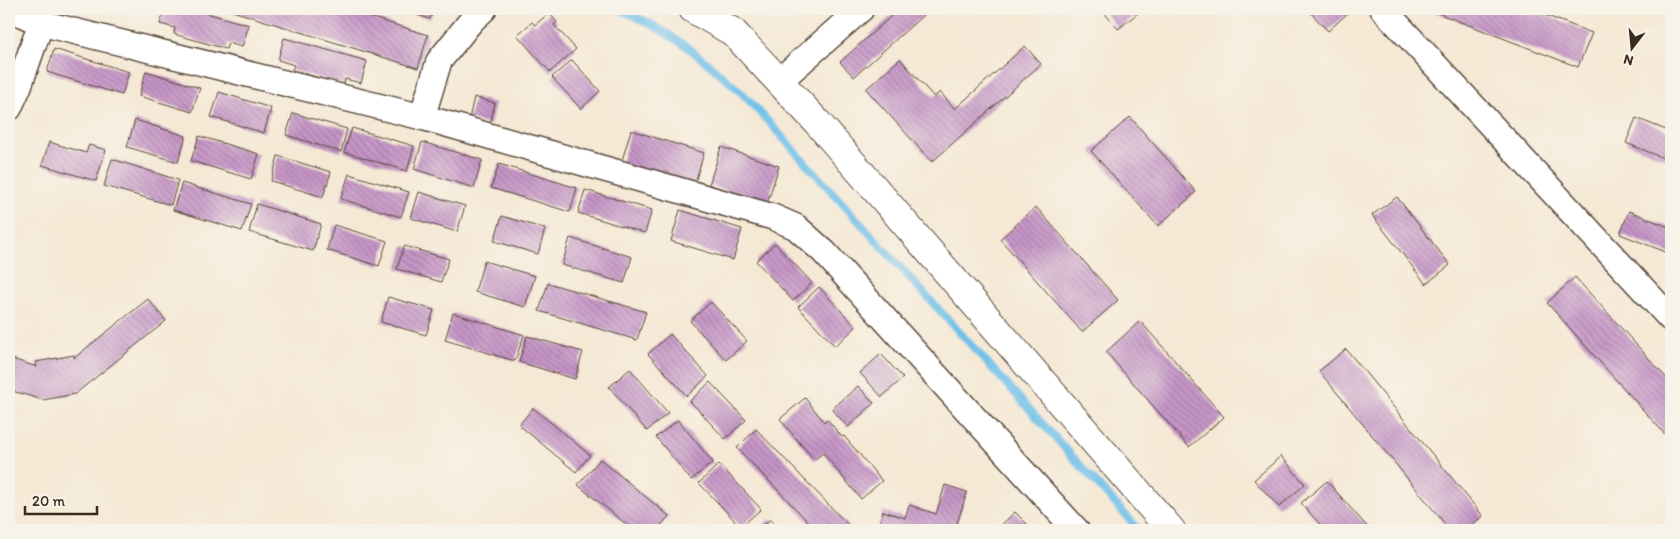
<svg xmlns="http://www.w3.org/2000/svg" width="1680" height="539" viewBox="0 0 1680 539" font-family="Itim,sans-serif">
  <defs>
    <pattern id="building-back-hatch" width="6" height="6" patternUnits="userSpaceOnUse" patternTransform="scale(1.25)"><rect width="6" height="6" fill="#c695c7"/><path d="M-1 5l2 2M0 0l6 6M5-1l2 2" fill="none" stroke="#a27aa1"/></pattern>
  </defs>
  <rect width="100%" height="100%" fill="#f7f3e8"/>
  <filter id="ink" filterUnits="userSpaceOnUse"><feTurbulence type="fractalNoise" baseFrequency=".02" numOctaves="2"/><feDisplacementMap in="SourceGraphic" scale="10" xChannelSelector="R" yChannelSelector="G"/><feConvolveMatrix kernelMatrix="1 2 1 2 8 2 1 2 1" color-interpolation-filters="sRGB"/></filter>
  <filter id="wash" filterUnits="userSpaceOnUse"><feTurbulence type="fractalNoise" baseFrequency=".0096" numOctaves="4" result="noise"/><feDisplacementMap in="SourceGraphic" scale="20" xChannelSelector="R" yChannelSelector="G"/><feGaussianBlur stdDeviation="1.12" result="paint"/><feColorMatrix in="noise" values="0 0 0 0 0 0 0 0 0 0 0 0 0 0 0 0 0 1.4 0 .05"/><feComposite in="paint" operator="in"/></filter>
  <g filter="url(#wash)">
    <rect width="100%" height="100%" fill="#f5e8d4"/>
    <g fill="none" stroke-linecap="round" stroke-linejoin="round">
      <!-- stream -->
      <path stroke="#6ec0ea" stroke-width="8" d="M617,9C668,27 705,60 744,95L1139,530"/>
    </g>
    <g id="blocks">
      <!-- building -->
      <g fill="url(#building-back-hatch)">
        <polygon points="165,9 192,9 249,25 242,47 228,43 226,49 174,34 175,28 160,24"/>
        <polygon points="226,9 344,9 428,35 418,68"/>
        <polygon points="398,9 434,9 430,19"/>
        <polygon points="899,9 930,9 854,77 840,62"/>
        <polygon points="1101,9 1143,9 1118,29"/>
        <polygon points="1307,9 1344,9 1348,13 1328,31"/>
        <polygon points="1427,9 1529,9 1592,33 1578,67"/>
        <polygon points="549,13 557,22 554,25 576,49 550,72 517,35 532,22 535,25"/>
        <polygon points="284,38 367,61 361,83 345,79 344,85 292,70 294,65 278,60"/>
        <polygon points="1025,46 1041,64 932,162 866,89 900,59 934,97 940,92 955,109"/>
        <polygon points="54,49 129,72 122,95 47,72"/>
        <polygon points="572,60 600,91 581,109 552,77"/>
        <polygon points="146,71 200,88 192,112 139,96"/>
        <polygon points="219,92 271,108 264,133 211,117"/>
        <polygon points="474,97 495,103 490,125 469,119"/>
        <polygon points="293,113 347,129 341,152 286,135"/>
        <polygon points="1130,117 1196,192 1158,226 1091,151"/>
        <polygon points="1636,118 1671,132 1671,161 1626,143"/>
        <polygon points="135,120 186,136 178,162 127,147"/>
        <polygon points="352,128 414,146 407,171 344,152"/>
        <polygon points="631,130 704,153 693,189 620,167"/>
        <polygon points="199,136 259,154 251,179 191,161"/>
        <polygon points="49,142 86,153 89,145 106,150 96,181 42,165"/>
        <polygon points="422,142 482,160 474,188 414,169"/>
        <polygon points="721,147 779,166 767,204 709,185"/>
        <polygon points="278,156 331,172 323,197 271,181"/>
        <polygon points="112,159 178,180 171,205 104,186"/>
        <polygon points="499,164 577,188 570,212 491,188"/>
        <polygon points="349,174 409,192 401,217 341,199"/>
        <polygon points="182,183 251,204 242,231 173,210"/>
        <polygon points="585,190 652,210 645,233 578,213"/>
        <polygon points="419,192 465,206 457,232 411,218"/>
        <polygon points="1397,197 1450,265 1426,284 1372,215"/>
        <polygon points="257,204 321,224 313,251 249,232"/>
        <polygon points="1036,207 1118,300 1082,332 1000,239"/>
        <polygon points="680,210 742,229 733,260 671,241"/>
        <polygon points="1629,211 1671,228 1671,254 1620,234"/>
        <polygon points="502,216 545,229 538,254 494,241"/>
        <polygon points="334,225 387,241 379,266 327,250"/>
        <polygon points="570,238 632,257 624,283 562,265"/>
        <polygon points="775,243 812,283 793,301 756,261"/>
        <polygon points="404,246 449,259 441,282 397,269"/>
        <polygon points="484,261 535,276 525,307 475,292"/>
        <polygon points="1575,277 1671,383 1671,441 1547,303"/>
        <polygon points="548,283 646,312 637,340 539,311"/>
        <polygon points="819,287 856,327 835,346 798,307"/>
        <polygon points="388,297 434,310 426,335 381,322"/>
        <polygon points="148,299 166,321 75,394 43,400 9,390 9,358 37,367 36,362 74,355 74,358"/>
        <polygon points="711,302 747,341 726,360 690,321"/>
        <polygon points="453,313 524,335 515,361 445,340"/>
        <polygon points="1140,321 1224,417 1189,447 1106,352"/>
        <polygon points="670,334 708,376 687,396 648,354"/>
        <polygon points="527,336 583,352 575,379 519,362"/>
        <polygon points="1346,349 1483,516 1465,530 1450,530 1319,371"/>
        <polygon points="881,354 903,378 882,397 860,373"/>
        <polygon points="630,369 668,413 647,431 609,387"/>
        <polygon points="710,382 746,420 725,439 690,401"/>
        <polygon points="858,386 874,403 848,427 832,409"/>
        <polygon points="805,398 824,422 827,419 842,437 844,436 882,481 861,499 823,453 814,460 780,419"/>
        <polygon points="533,408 590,455 576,472 519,425"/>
        <polygon points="678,420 713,462 691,480 656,437"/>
        <polygon points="756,429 849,526 844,530 816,530 737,448"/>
        <polygon points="1281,456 1305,484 1279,507 1254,480"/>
        <polygon points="600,459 669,516 657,530 633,530 578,485"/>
        <polygon points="719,464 761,509 741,527 699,483"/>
        <polygon points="1327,481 1370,530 1325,530 1301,503"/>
        <polygon points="945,485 967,492 955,530 877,530 883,511 905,518 909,505 936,514"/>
        <polygon points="1015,512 1033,530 996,530"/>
        <polygon points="770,519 780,530 758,530"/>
      </g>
    </g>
  </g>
  <g filter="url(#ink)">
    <use href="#blocks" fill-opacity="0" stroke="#574639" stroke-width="1"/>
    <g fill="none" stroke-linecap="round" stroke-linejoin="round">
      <!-- street casing -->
      <g stroke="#574639" stroke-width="28">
        <g id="street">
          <polyline points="11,9 41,23 422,117 773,217 796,227 824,252 1076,530"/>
          <polyline points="1383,9 1671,319"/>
          <polyline points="779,81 861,9"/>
          <polyline points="9,108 19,86 41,23"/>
          <polyline points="422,117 439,61 472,20 484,9"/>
        </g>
      </g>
      <!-- secondary casing -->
      <g stroke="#574639" stroke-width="30">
        <polyline id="secondary" points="693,9 733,32 817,122 1171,530"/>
      </g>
      <!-- street -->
      <use href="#street" stroke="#fff" stroke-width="25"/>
      <!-- secondary -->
      <use href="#secondary" stroke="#fff" stroke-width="28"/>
    </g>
  </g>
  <!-- margin -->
  <rect width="1680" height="539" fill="none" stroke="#f7f3e8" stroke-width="30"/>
  <!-- north arrow -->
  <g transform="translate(1632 48) rotate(196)" stroke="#f7f3e8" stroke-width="4" paint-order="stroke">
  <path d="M0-4L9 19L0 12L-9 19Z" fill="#3b2a1e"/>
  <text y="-8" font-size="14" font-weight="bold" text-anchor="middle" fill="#3b2a1e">N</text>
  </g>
  <!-- scale -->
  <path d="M25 506v8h72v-8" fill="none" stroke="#3b2a1e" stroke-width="2.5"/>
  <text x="32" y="506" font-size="15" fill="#3b2a1e" stroke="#f7f3e8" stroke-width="4" paint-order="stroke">20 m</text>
</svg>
